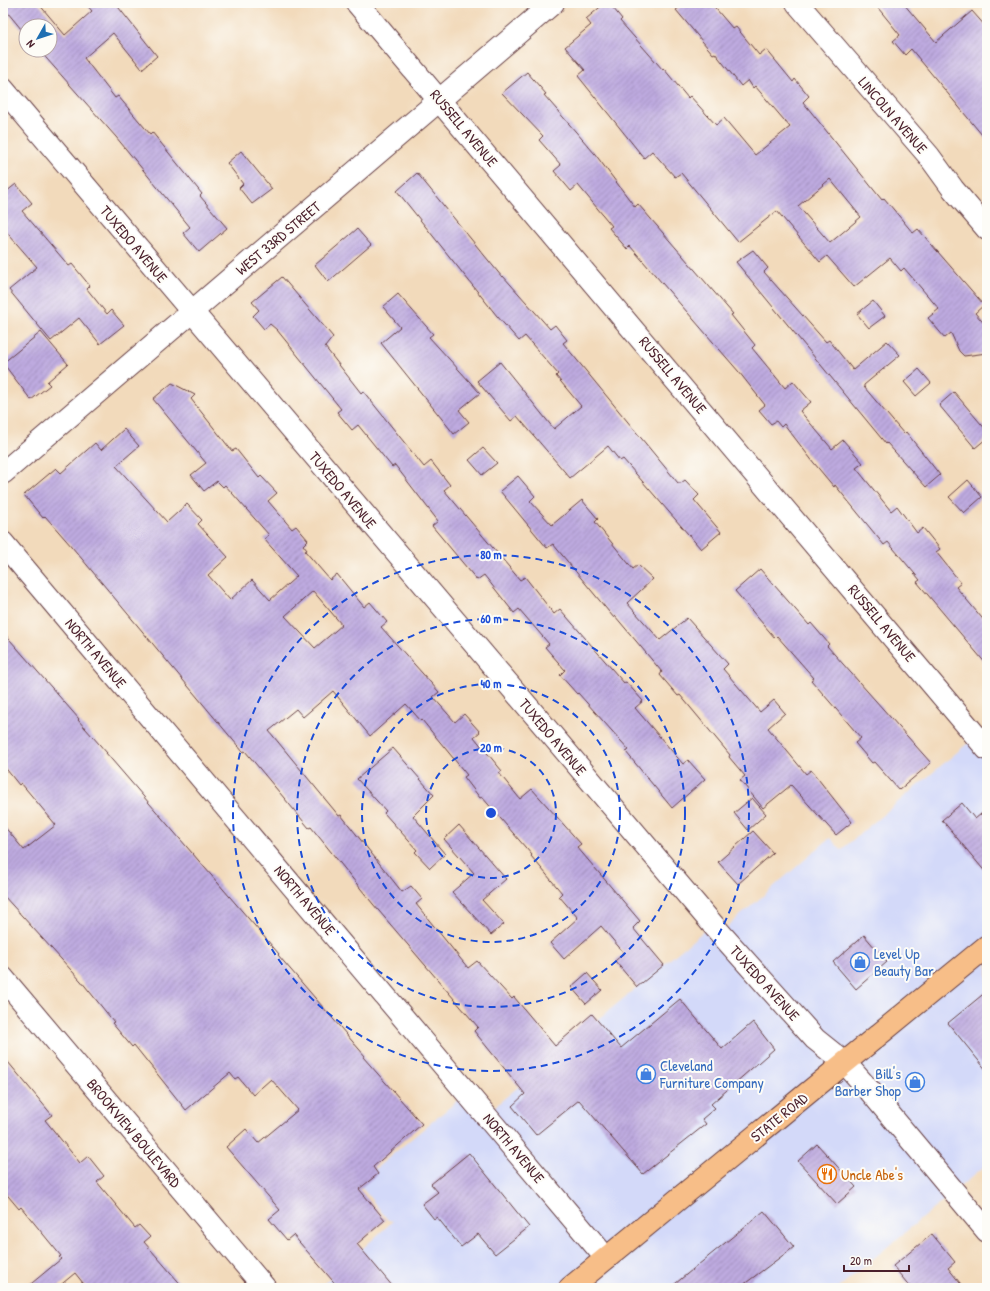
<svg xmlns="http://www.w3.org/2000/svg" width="990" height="1291" viewBox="0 0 990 1291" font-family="'Patrick Hand',sans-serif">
  <defs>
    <pattern id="building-hatch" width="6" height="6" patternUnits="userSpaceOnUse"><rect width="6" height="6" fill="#beaae0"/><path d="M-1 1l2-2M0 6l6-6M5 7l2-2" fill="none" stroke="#9c8ab6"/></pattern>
  </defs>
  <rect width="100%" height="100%" fill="#fdfcf7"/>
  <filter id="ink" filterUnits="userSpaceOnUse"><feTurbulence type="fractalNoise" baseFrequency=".025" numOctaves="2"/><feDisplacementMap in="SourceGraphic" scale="8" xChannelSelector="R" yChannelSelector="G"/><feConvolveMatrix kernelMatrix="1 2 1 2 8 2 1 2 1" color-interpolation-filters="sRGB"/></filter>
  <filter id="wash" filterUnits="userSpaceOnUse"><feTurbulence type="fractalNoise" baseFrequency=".012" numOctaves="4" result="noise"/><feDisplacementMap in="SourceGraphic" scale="16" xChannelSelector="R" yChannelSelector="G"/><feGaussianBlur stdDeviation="0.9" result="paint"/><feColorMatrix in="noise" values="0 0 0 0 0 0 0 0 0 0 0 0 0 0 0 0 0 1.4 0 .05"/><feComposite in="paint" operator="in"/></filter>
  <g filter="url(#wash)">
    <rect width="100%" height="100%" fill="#f2dabb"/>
    <!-- built -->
    <polygon fill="#d3d9f9" points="987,727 987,1164 838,1288 319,1288 393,1221 388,1220 358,1183 468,1092 486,1114 712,924 720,933 830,838 841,850"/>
    <g id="blocks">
      <!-- building -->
      <g fill="url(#building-hatch)" fill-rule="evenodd">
        <polygon points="3,3 38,3 65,35 92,11 85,3 115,3 157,56 142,69 113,33 84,58 115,98 118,96 150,134 152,132 202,194 200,196 227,228 199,252 183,233 190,227 116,137 39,50 50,50 50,26 26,26 26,35 3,7"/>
        <path d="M605,3H609L622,19L620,21L663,70L664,69L688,98L690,96L716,125L724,118L755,155L790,127L755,86L753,88L748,80L741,86L715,53L713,54L676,10L685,3H711L733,29L736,27L759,55L766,49L793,82L795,79L809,96L803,102L882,200L884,198L913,233L918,229L984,305L975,313L987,327V353L964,356L959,351L951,333L945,338L928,318L939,309L904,268L901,271L890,258L854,287L827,256L820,262L777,211L738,242L681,173L675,177L652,151L644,158L578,76L585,70L565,47L591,25L586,19ZM830,179L861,217L830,243L798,206Z"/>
        <polygon points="874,3 903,3 936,42 972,11 987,28 987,141 911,49 905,55 893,41 900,35"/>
        <polygon points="527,72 546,94 544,95 595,154 635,207 638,204 733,314 731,315 755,345 752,348 785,388 793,381 811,402 800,411 832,449 843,440 863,463 856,468 891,511 897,506 917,533 923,528 940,549 936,552 961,583 956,587 987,624 987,665 917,582 920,580 888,542 884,545 835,485 834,487 814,463 784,424 781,427 776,421 771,424 759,410 765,405 739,372 630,246 627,249 609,228 612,226 578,185 571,191 554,171 561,165 539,140 543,136 502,93"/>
        <polygon points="241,151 272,189 252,204 239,188 243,184 227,163"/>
        <polygon points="417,173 502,277 503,276 550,329 555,325 567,340 563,343 678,483 681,483 685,480 699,495 694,500 721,532 701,549 623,459 620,461 608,446 570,478 517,416 511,421 477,381 500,362 554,429 581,406 556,376 558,374 525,336 519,341 497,316 397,191"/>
        <polygon points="16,184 32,203 22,211 69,266 72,264 90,286 87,289 107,314 111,310 124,325 100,344 79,318 51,341 9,290 37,267 3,228 3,188 6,192"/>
        <polygon points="357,229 371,245 328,282 315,265"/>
        <polygon points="753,250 768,268 764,272 826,342 829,340 853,370 887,341 900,355 864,385 864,387 904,434 906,432 940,475 926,487 887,443 886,444 736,262"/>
        <polygon points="282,277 333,337 325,347 361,393 363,391 424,467 431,461 450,485 444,490 520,580 525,577 554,614 560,609 624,683 626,682 643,701 635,708 683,764 688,760 705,779 672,808 626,752 629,750 578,693 577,694 560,675 565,670 545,647 549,644 519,609 514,613 484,575 477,580 432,526 438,521 395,465 392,467 358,425 352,430 337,412 341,409 277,330 270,324 264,329 253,316 259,310 252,302"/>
        <polygon points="398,294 433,334 429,337 480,393 459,410 469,422 454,434 381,343 400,327 383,307"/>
        <polygon points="873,301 885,316 869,328 857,314"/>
        <polygon points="41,332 68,364 47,382 50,385 31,400 3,363"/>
        <polygon points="919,369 931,383 916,396 904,382"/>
        <path d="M172,383L195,395L191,399L232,451L236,449L259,478L261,476L277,493L268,501L292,529L296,526L308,540L303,545L307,550L305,551L330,580L337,574L364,607L370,602L387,622L381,627L439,692L433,697L455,722L464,714L480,732L474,737L502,771L499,773L520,799L532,789L581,844L577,847L640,921L633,928L664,965L637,987L615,961L624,953L601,926L564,959L550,943L578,918L559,896L562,893L531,856L532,855L482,797L480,798L464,777L467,775L422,720L421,721L406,704L370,736L333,691L303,717L296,709L269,731L339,816L341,815L402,892L411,886L422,899L416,904L468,968L477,961L512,999L514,997L555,1046L592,1014L621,1048L680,999L722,1049L753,1022L774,1049L711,1104L715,1108L702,1119L706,1124L643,1174L579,1100L536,1135L512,1106L525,1094L474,1031L478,1027L373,904L311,827L309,828L245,751L243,752L72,547L45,516L43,518L24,495L56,468L61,473L95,443L101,450L124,429L139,446L116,466L167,522L187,504L202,520L198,524L228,557L208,575L230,600L252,580L270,600L297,576L264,539L269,535L225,485L223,487L217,481L204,491L191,475L206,463L153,399ZM313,591L342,625L315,648L285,616Z"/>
        <polygon points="954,392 987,431 987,438 975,448 939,405"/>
        <polygon points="483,448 497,463 482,475 469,460"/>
        <polygon points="518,476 535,496 530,501 552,525 582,500 598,519 595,522 633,569 638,565 653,579 627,603 660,640 687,618 728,664 723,669 760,712 774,700 785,713 768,728 806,774 811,770 852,822 836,835 791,785 763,808 740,780 745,776 729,757 730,755 680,695 678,696 660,675 662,672 615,616 614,618 553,544 547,548 500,491"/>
        <polygon points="968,480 982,497 964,513 949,497"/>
        <polygon points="760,569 809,625 811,623 829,644 827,646 931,763 899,790 874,762 872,763 855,743 861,738 811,680 814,678 777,636 775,638 735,591"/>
        <polygon points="3,632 79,719 78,720 107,753 106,753 279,954 278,955 365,1056 363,1057 422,1124 373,1167 378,1174 359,1189 385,1220 357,1244 394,1288 339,1288 293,1235 287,1240 269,1219 280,1210 226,1147 246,1129 258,1143 298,1110 271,1079 253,1095 238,1077 235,1079 230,1073 186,1110 134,1045 132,1047 112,1023 114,1022 81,981 3,895 3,825 24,850 56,825 21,783 19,785 3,765"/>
        <polygon points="393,748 434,795 413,816 445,854 430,868 415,852 417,850 384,813 386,811 357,779"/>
        <polygon points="752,798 766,814 748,830 734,813"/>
        <polygon points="962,803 975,819 987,809 987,874 942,820"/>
        <polygon points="459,825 506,879 482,900 504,924 491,935 452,892 474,873 444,839"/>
        <polygon points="753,831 773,853 738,884 718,862"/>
        <polygon points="864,935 887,962 856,989 833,962"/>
        <polygon points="587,973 602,990 586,1004 571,987"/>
        <polygon points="987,991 987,1071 948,1023"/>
        <polygon points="3,1056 52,1115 45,1120 80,1163 88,1156 104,1176 97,1182 135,1228 139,1225 150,1237 144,1242 184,1288 87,1288 75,1273 57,1288 26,1288 61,1259 59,1257 61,1256 21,1207 19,1209 3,1190"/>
        <polygon points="817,1144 856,1187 837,1204 798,1161"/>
        <polygon points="469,1153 529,1227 495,1254 478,1234 461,1247 437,1217 434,1219 422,1204 438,1192 431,1184"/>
        <polygon points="764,1211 794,1247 739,1288 670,1288"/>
        <polygon points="932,1234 955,1262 948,1268 964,1288 911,1288 893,1266"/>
      </g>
    </g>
  </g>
  <g filter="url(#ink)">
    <use href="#blocks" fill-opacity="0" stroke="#633b41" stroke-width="1"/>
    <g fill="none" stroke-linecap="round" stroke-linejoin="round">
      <!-- minor casing -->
      <g stroke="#633b41" stroke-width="24">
        <g id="minor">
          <polyline points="357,3 987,749"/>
          <polyline points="797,3 929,156 953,189 987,229"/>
          <polyline points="3,89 720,933 815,1039 845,1063 870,1091 987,1231"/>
          <polyline points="3,473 553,3"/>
          <polyline points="3,543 606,1258"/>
          <polyline points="3,978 265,1288"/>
        </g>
      </g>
      <!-- major casing -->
      <g stroke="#633b41" stroke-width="24">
        <polyline id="major" points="570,1288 987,946"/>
      </g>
      <!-- minor -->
      <use href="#minor" stroke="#fff" stroke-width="22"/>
      <!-- major -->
      <use href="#major" stroke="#f7be88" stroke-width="22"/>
    </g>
  </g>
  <!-- distance rings -->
  <g fill="none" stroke="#1d4ed8" stroke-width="2" stroke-dasharray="7 5">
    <circle cx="491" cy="813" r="65"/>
    <circle cx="491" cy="813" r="129"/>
    <circle cx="491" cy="813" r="194"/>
    <circle cx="491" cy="813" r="258"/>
  </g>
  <!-- icons -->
  <defs>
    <g id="shop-ring" transform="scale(1)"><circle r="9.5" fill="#fdfcf7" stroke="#3f7fe0" stroke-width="1.5"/><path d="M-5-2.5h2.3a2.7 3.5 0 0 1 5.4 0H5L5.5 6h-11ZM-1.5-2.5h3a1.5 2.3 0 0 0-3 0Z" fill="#3f7fe0"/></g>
    <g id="restaurant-ring" transform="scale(1)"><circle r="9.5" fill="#fdfcf7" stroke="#e8710a" stroke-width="1.5"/><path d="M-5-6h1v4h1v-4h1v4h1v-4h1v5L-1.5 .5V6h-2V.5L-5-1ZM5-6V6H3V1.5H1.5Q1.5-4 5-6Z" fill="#e8710a"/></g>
  </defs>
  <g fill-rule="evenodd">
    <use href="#shop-ring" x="860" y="962"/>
    <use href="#shop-ring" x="646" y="1074"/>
    <use href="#shop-ring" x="915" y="1082"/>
    <use href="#restaurant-ring" x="827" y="1174"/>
  </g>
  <g text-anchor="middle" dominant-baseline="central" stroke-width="4" stroke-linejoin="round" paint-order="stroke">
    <!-- street labels -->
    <g font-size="15" fill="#4a1f2b" stroke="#fdfcf7">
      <text transform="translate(893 115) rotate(49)">LINCOLN AVENUE</text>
      <text transform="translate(464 128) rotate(50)">RUSSELL AVENUE</text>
      <text transform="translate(278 238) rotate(-40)">WEST 33RD STREET</text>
      <text transform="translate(134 244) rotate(50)">TUXEDO AVENUE</text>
      <text transform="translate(673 375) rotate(50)">RUSSELL AVENUE</text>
      <text transform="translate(343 490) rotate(50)">TUXEDO AVENUE</text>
      <text transform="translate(882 623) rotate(50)">RUSSELL AVENUE</text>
      <text transform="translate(96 653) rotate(50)">NORTH AVENUE</text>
      <text transform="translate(553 737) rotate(50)">TUXEDO AVENUE</text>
      <text transform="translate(305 900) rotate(50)">NORTH AVENUE</text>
      <text transform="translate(765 983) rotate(48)">TUXEDO AVENUE</text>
      <text transform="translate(779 1117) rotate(-39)">STATE ROAD</text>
      <text transform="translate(134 1133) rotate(50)">BROOKVIEW BOULEVARD</text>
      <text transform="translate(514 1148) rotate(50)">NORTH AVENUE</text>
    </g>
    <!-- shop labels -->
    <g font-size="15" fill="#366cbe" stroke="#fdfcf7" text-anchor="start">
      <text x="874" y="953">Level Up<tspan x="874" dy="17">Beauty Bar</tspan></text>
      <text x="660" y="1065">Cleveland<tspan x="660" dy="17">Furniture Company</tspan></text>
      <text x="901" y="1073" text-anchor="end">Bill's<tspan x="901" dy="17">Barber Shop</tspan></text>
    </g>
    <!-- food labels -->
    <g font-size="15" fill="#c56008" stroke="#fdfcf7" text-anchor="start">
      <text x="841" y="1174">Uncle Abe's</text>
    </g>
  </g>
  <circle cx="491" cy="813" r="6" fill="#1d4ed8" stroke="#fdfcf7" stroke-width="2"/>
  <g font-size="12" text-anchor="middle" font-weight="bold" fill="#1d4ed8" stroke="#fdfcf7" stroke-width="4" stroke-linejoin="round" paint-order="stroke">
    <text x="491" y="559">80 m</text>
    <text x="491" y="623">60 m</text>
    <text x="491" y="688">40 m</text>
    <text x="491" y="752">20 m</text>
  </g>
  <!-- margin -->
  <rect width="990" height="1291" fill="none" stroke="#fdfcf7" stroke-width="16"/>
  <!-- north arrow -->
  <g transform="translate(38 38) rotate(231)"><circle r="19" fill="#fdfcf7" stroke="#b5a4a5"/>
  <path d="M0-3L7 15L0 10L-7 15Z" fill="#1f6fb2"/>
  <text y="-6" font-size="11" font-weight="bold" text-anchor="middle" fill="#4a1f2b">N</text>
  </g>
  <!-- scale -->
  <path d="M844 1265v6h65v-6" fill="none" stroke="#4a1f2b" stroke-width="2"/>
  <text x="850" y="1265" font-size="12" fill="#4a1f2b" stroke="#fdfcf7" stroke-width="3" paint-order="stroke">20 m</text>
</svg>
